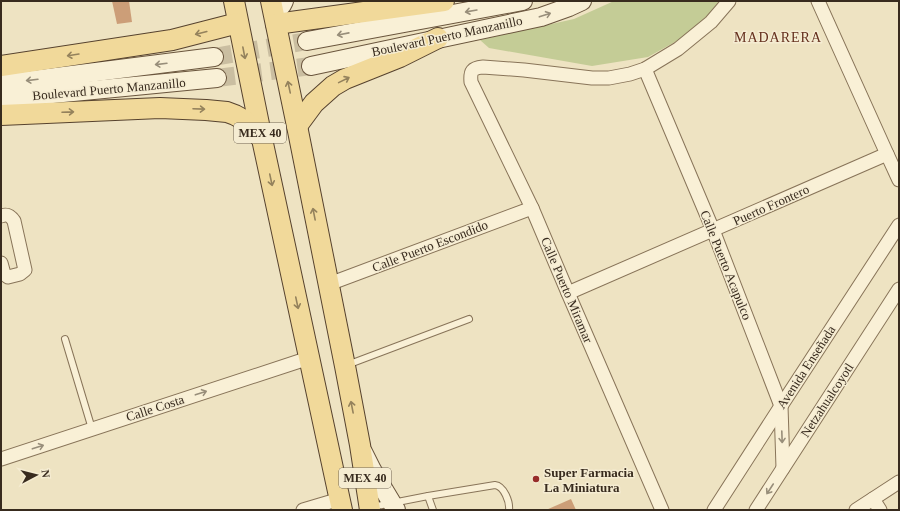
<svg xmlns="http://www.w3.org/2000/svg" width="900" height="511" viewBox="0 0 900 511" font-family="'Times New Roman',serif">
  <rect width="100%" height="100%" fill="#eee3c2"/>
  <!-- green -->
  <polygon fill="#c4cc96" points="614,1 720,1 700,28 648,57 592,66 489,48 480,40 574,19"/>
  <!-- building -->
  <g fill="#cc9e78">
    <polygon points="112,1 129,1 132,22 117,24"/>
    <polygon points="571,499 576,510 546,510"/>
  </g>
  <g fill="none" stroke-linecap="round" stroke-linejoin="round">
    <!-- secondary-tunnel -->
    <g stroke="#cabea1" stroke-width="18" stroke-dasharray="18 9" stroke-linecap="butt">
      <polyline points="214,57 307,41"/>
      <polyline points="217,78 311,66"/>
    </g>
    <!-- lane casing -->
    <g stroke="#887459" stroke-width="8">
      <g id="lane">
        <polyline points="65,339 92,429"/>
        <polyline points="347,365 469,319"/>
        <polyline points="428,496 433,510"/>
        <path d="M372,507L428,496L495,485C504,486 510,502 509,510"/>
      </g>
    </g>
    <!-- street casing -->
    <g stroke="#887459" stroke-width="15">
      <g id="street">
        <polyline points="818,1 887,154 899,180"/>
        <polyline points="645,69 713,230 781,406 783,468"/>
        <path d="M1,216C7,214 10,215 14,221L25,270L20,274L8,277L4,274L1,263"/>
        <polyline points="329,284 532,208"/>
        <polyline points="568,293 887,154"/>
        <polyline points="1,459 309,358"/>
        <polyline points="873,499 880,510"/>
        <polyline points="303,510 340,499"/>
        <path d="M662,510L568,293L532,208L471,82C470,71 472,68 483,67L524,70L592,78H609L630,74L645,69L678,49L711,22L729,1"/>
        <polyline points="714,510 781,406 899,225"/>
        <polyline points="756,510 899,289"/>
        <polyline points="856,510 899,482"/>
      </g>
    </g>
    <!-- secondary casing -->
    <g stroke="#6a553d" stroke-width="20">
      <g id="secondary">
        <polyline points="274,15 282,5 284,1"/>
        <polyline points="307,41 523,1"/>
        <polyline points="311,66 541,17 569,7 582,1"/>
        <polyline points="1,84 214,57"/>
        <polyline points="1,99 217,78"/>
        <polyline points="363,452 372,470 396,510"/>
      </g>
    </g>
    <!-- primary casing -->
    <g stroke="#56422e" stroke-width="22">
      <g id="primary">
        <polyline points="234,1 262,139 342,510"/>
        <polyline points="271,1 297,126 345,366 360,445 370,510"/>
        <polyline points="276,24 444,1"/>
        <polyline points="1,66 172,40 238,23"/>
        <polyline points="1,115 160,108 206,110 227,112 235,115 244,120 262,139"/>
        <polyline points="297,126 314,103 333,86 345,79 400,57 438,38"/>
      </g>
    </g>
    <!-- lane -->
    <use href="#lane" stroke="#f9f0d6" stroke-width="6"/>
    <!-- street -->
    <use href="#street" stroke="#f9f0d6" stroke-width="13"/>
    <!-- secondary -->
    <use href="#secondary" stroke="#f9f0d6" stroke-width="18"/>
    <!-- primary -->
    <use href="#primary" stroke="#f1d99a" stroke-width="20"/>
  </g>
  <!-- one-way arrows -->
  <defs><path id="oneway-shaft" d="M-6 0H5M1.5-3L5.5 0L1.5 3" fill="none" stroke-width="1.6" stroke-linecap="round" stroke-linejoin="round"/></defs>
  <g stroke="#988e7a">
    <use href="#oneway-shaft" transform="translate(471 11) rotate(170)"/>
    <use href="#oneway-shaft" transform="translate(545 15) rotate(-18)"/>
    <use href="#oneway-shaft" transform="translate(343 34) rotate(169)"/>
    <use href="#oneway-shaft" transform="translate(161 64) rotate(173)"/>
    <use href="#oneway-shaft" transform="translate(32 80) rotate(173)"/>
    <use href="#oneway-shaft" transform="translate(201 393) rotate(-18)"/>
    <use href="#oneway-shaft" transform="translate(782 437) rotate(88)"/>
    <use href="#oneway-shaft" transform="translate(38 447) rotate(-18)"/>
    <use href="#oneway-shaft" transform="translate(770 489) rotate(123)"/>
  </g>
  <g stroke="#94825c">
    <use href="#oneway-shaft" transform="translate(201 33) rotate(166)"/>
    <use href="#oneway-shaft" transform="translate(244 53) rotate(79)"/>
    <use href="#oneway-shaft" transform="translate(73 55) rotate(171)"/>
    <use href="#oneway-shaft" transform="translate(344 80) rotate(-26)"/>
    <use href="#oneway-shaft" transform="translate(289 87) rotate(-102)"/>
    <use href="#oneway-shaft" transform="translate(199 109) rotate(2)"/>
    <use href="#oneway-shaft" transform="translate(68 112) rotate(-2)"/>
    <use href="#oneway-shaft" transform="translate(271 180) rotate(78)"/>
    <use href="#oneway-shaft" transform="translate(314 214) rotate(-101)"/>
    <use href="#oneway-shaft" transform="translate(297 303) rotate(78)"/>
    <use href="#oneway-shaft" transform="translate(352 407) rotate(-101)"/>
  </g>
  <!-- markers -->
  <circle fill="#972d29" stroke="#f5ecd2" stroke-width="1.5" cx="536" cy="479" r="4"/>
  <g text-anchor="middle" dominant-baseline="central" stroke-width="3" stroke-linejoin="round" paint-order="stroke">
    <!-- shield labels -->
    <g fill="#f5ecd2" stroke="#716554" stroke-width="1">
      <rect x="234" y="123" width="52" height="20" rx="3"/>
      <rect x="339" y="468" width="52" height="20" rx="3"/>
    </g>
    <g font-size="12" font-weight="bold" fill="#382b1e">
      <text x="260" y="133">MEX 40</text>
      <text x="365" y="478">MEX 40</text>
    </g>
    <!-- street labels -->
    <g font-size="13" fill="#382b1e" stroke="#f5ecd2">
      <text transform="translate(447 36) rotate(-12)">Boulevard Puerto Manzanillo</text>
      <text transform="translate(109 89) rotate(-5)">Boulevard Puerto Manzanillo</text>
      <text transform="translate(771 205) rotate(-24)">Puerto Frontero</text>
      <text transform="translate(430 246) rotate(-21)">Calle Puerto Escondido</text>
      <text transform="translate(726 265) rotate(68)">Calle Puerto Acapulco</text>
      <text transform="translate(567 290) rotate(67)">Calle Puerto Miramar</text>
      <text transform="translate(806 367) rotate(-57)">Avenida Enseñada</text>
      <text transform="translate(827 400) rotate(-57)">Netzahualcoyotl</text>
      <text transform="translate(155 408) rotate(-18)">Calle Costa</text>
    </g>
    <!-- poi labels -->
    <g font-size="13" font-weight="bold" fill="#382b1e" stroke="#f5ecd2" text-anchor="start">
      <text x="544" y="472">Super Farmacia<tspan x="544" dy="15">La Miniatura</tspan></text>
    </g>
    <!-- neighbourhood labels -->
    <g font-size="14" letter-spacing="1" fill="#642f1d" stroke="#f5ecd2">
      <text x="778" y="37">MADARERA</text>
    </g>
  </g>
  <!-- border -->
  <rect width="900" height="511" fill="none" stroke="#382b1e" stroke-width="4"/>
  <!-- north arrow -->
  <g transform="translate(36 475) rotate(83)" stroke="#f5ecd2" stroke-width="3" paint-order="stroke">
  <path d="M0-3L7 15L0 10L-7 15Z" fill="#382b1e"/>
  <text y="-6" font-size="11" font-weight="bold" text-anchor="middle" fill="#382b1e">N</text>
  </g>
</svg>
